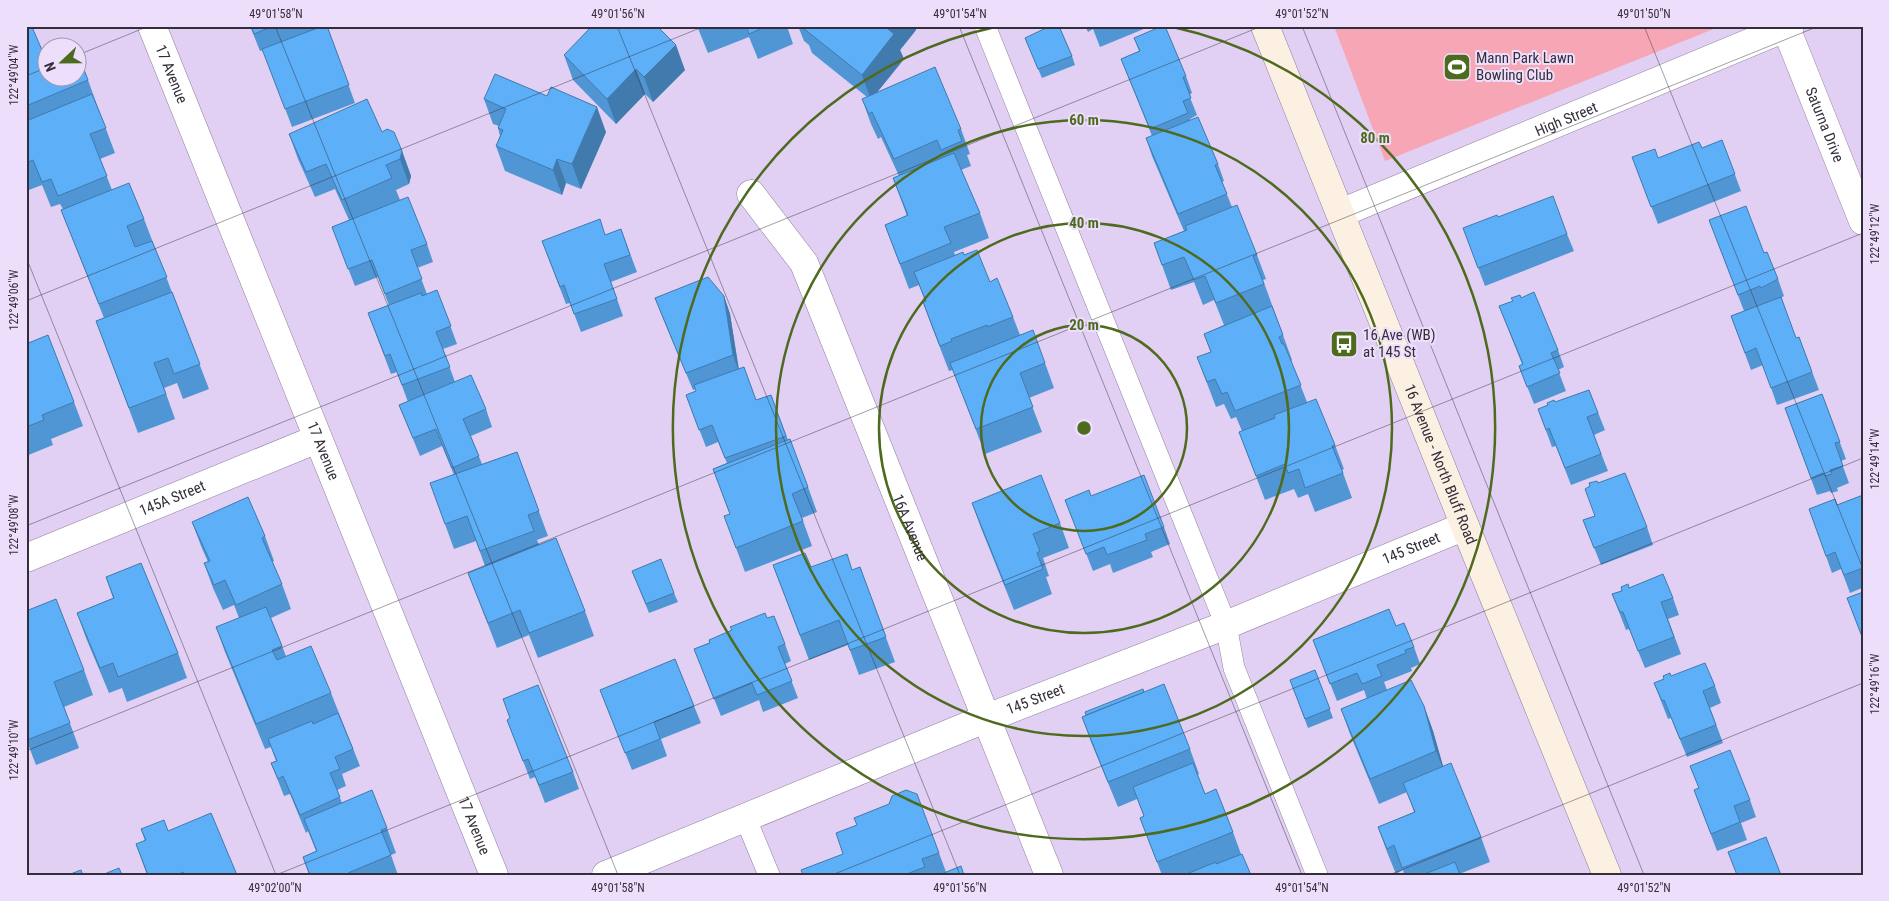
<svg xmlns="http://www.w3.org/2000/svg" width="1889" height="901" viewBox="0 0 1889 901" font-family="'Roboto Condensed',sans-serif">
  <rect width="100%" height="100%" fill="#e1d0f3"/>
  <!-- green -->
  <polygon fill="#f7a6b5" points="1334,26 1721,26 1385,161"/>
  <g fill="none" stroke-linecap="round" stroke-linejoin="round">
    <!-- lane casing -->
    <g stroke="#8f7f9f" stroke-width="22">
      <g id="lane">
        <polyline points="985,26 1226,625 1234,668 1317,875"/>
        <polyline points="745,817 769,875"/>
      </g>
    </g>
    <!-- street casing -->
    <g stroke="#8f7f9f" stroke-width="29">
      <g id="street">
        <path id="s1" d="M152,26L494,875"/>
        <path id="s2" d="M1786,28L1863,221"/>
        <path id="s3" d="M751,194L804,263L1049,875"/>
        <path id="s4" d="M1341,213L1790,26"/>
        <path id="s5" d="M26,558L317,439"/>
        <path id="s6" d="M606,875L987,718L1226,625L1465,526"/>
      </g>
    </g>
    <!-- secondary casing -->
    <g stroke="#8f7f9f" stroke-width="29">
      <g id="secondary">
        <path id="s7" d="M1265,26L1465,526L1607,875"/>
      </g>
    </g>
    <!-- lane -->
    <use href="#lane" stroke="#fff" stroke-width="21"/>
    <!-- street -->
    <use href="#street" stroke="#fff" stroke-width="28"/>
    <!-- secondary -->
    <use href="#secondary" stroke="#fcf0e2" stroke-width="28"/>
  </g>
  <!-- wall -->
  <g fill="#5096d4">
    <polygon points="250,26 327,26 355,103 292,127 263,50 260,51"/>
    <polygon points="697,26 787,26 793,44 758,59 749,37 708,53"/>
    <polygon points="798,26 915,26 916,30 900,50 904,59 877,92 961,129 970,154 967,155 971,166 961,170 980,213 989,238 954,252 955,255 964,255 990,282 1013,317 1020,335 1045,363 1054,388 1029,398 1042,432 985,454 953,370 949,371 932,327 923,302 925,301 919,285 909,289 885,225 907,216 893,178 899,176 881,137 878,139 871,124 862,99 867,97 812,53 809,45 804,41"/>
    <polygon points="1085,26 1151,26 1100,47 1093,29 1088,32"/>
    <polygon points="26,30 45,57 88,80 97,105 115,153 100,159 112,190 144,219 209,389 183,399 177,383 164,388 175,419 138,433 96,321 104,318 71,235 61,210 63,209 60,204 51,207 42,185 26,191"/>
    <polygon points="1025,38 1072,56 1075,65 1042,78"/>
    <polygon points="1134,38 1186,76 1192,93 1189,95 1197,115 1190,119 1190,120 1218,164 1224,181 1222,182 1232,207 1257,255 1266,279 1263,280 1292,360 1291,361 1307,402 1335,445 1344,469 1342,470 1352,498 1315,512 1308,494 1298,498 1294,489 1265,500 1239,432 1242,431 1236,417 1231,419 1224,404 1216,407 1197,357 1211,352 1204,334 1224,325 1214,300 1203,305 1194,282 1171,290 1154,243 1184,231 1152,156 1146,138 1152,136 1121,59 1139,51"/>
    <polygon points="564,55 685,70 653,102 645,94 616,124 573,80"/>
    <polygon points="484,99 606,132 581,189 566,183 562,195 505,171 496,146 500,136 498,128 499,126 493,124"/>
    <polygon points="382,132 402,151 411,176 409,184 396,190 400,200 427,244 433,262 417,268 427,294 437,290 457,344 443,349 455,382 486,409 492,427 471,436 482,464 517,452 548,536 537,540 539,545 585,611 594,636 538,658 529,635 497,648 468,573 485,566 476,541 454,549 430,483 454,475 442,446 420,456 399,405 408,402 397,372 391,374 368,313 389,305 378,277 355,286 332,227 349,220 335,189 315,197 298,159 289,134"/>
    <polygon points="1722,140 1741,191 1658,224 1632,157 1658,158 1702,148"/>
    <polygon points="1498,217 1567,234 1574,251 1485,286 1463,228"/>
    <polygon points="1709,220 1764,253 1778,279 1784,296 1781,298 1796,338 1799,337 1819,390 1777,405 1763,365 1751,370 1731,316 1744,311"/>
    <polygon points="621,229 637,272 611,282 623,316 581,332 570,303 566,304 542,241 605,235"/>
    <polygon points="724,296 730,314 739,369 756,400 771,395 788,440 808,487 817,512 802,518 812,546 745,572 724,516 730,514 713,469 727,463 718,442 706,447 686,395 696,391 696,389 693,390 662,316 655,298"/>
    <polygon points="1499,306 1558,350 1564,367 1558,370 1566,391 1534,404 1519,366 1522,364"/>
    <polygon points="26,344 74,402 83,426 51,439 53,445 26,456"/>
    <polygon points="1589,390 1605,430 1594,435 1608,471 1571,485 1556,446 1552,447 1538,409"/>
    <polygon points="1822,394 1846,459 1841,461 1849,483 1837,488 1838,491 1831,493 1830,491 1817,495 1785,408"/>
    <polygon points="1598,483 1647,527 1653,545 1601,565 1583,520 1595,516"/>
    <polygon points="1863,495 1863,640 1847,598 1863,592 1862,588 1850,593 1841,569 1832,573 1809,509 1837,505"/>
    <polygon points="1091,496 1164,527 1170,544 1151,552 1153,557 1113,573 1110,564 1093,571 1065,500"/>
    <polygon points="972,503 1060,523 1069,548 1043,558 1049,576 1046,577 1052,594 1014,610 981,528"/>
    <polygon points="192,522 265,536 274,561 272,562 282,584 291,609 271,618 286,656 331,693 360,766 342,774 346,786 337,790 342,803 387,828 396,853 391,855 398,875 309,875 303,857 316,851 308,831 306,833 290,794 284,796 271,763 276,761 271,747 265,749 225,652 216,627 239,618 234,605 223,610 213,588 204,563 208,562 201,546"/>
    <polygon points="773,565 852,570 860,567 895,662 859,675 848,645 809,660"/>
    <polygon points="632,571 674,593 678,602 649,613"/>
    <polygon points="106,577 178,653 187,678 127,702 122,688 109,693 86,638 77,613 113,598"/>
    <polygon points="1629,588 1673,598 1679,615 1668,619 1681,654 1645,668 1629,629 1626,630 1612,594"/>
    <polygon points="26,611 84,670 93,695 64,707 79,748 36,765 26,739"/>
    <polygon points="767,618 785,644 791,661 785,664 798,698 763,712 759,700 721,716 694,649"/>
    <polygon points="1396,626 1414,647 1420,664 1411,668 1412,671 1384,682 1387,690 1424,706 1433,731 1443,767 1481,837 1490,862 1459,874 1460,875 1404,875 1403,870 1396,874 1387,852 1378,827 1414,812 1407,792 1379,804 1350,734 1341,709 1367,699 1364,690 1337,701 1313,640"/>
    <polygon points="1315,670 1333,718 1308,728 1290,680"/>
    <polygon points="1671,676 1715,686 1721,703 1710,708 1723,743 1687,757 1671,718 1668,719 1654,683"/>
    <polygon points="600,690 694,706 701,723 661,739 667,756 632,770"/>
    <polygon points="1144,692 1190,749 1199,774 1197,775 1205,794 1233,832 1241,854 1251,875 1162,875 1140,818 1144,816 1137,799 1118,807 1091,742 1082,717"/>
    <polygon points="507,720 573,772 579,789 545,803 535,777 530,779"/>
    <polygon points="1690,766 1750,800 1756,817 1741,823 1747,840 1717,851 1694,790 1699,788"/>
    <polygon points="141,829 168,831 237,875 147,875 136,844 145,841"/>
    <polygon points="939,853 946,872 964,875 803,875"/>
  </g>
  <!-- shaded-wall -->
  <g fill="#417aad">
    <polygon points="891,26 915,26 916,30 900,50 904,59 871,100 862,75"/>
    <polygon points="676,45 685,70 653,102 644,77"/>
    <polygon points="636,69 645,94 616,124 607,99"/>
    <polygon points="597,107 606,132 581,189 572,164"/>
    <polygon points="402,151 411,176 409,184 400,159"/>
    <polygon points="557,159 566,183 562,195 553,170"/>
    <polygon points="724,296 730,314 739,372 733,355"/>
    <polygon points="1424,706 1433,731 1446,776 1436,751"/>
  </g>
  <!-- building -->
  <g fill="#5daff7" stroke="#417aad">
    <polygon points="251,26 273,26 254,34"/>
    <polygon points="323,26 327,26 349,85 285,109 262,49"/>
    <polygon points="592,26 657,26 676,45 644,77 636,69 607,99 564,55"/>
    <polygon points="746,26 767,26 749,34"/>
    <polygon points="804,26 891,26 888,29 894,34 862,75 803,28"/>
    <polygon points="1050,26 1059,26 1072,56 1038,69 1025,38"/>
    <polygon points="1162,26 1165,26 1186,76 1183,77 1191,98 1183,101 1188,113 1150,129 1121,59 1140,51 1134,38"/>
    <polygon points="32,27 45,57 48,56 48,78 78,78 78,54 88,80 26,106 26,30"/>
    <polygon points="74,45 75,48 68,48"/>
    <polygon points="935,67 961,129 958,130 962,141 941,150 937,140 894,159 872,112 869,114 862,99"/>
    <polygon points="495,74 547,96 551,87 597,107 572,164 557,159 553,170 496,146 503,130 498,128 506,109 484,99"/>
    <polygon points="92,94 106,128 90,134 107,176 58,196 51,179 42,182 33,160 26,163 26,121"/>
    <polygon points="367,99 382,132 387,129 394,132 402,151 400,159 386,165 392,178 342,200 326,164 306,172 289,134"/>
    <polygon points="1198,117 1218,164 1215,165 1227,194 1178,214 1146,138"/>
    <polygon points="1722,140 1735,174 1651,207 1632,157 1655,149 1658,158 1699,142 1702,148"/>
    <polygon points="954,153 980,213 944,227 951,243 900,264 885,225 908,215 893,178"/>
    <polygon points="129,183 144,219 127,226 135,247 152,241 167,277 99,304 61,210"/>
    <polygon points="1553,196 1567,234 1478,268 1463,228 1497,215 1498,217"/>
    <polygon points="408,197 427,244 411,250 422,279 385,294 372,260 348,269 332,227"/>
    <polygon points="1237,205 1257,255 1253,256 1264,284 1216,303 1205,276 1194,280 1184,257 1162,265 1154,243 1187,230 1185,226"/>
    <polygon points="1746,206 1764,253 1767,252 1778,279 1761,288 1760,286 1738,295 1709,220"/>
    <polygon points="600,219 605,235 621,229 630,255 604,264 617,299 574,314 564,285 560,287 542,241"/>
    <polygon points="977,250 990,282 997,278 1013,317 987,327 987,325 951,339 952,341 940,346 923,302 926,301 914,272 963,252 964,255"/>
    <polygon points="708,277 724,296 733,355 686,373 655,298"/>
    <polygon points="437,290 451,326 436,332 450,367 402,385 390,354 385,356 368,313 421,293 422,296"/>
    <polygon points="172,292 200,364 174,374 168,358 154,363 166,394 129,408 96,321"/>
    <polygon points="1534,292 1558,350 1551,353 1560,373 1527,387 1519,366 1523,364 1499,306 1513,301 1511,298 1520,295 1521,298"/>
    <polygon points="1781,297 1796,338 1799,337 1812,372 1771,388 1756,348 1745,353 1731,316"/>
    <polygon points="1272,306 1283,335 1279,337 1282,344 1284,344 1301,385 1235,411 1227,392 1222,394 1215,379 1207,382 1197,357 1211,352 1204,334"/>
    <polygon points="1033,330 1045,363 1020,373 1033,407 976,429 950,363"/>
    <polygon points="48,335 74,402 42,415 44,420 26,427 26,344"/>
    <polygon points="744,367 756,400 771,395 786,436 725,458 712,425 699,430 686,395 696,391 694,385"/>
    <polygon points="471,375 486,409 463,419 479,456 452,468 436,429 413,438 399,405"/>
    <polygon points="1589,390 1598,413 1587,417 1601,454 1565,468 1549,428 1546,430 1538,409 1548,405 1547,403 1554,400 1555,402"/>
    <polygon points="1822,394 1840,442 1835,443 1843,466 1830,470 1832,474 1825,476 1823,473 1811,478 1785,408"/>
    <polygon points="1316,399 1335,445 1332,446 1343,473 1305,488 1299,469 1288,473 1285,464 1256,476 1239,432 1275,418 1274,415"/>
    <polygon points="790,439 808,487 792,494 803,521 736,548 724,516 730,514 713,469"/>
    <polygon points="517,452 539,511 528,515 534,531 480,551 467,516 445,524 430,483"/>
    <polygon points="1625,473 1647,527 1594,548 1583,520 1595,516 1585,489 1590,486 1589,483 1597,481 1598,483"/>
    <polygon points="1041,475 1060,523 1033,534 1040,551 1037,553 1043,569 1005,585 972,503"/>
    <polygon points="1144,475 1164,527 1145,534 1147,540 1107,555 1104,547 1086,554 1065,500 1089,490 1091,496"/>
    <polygon points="1863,495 1863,568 1844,575 1835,552 1826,556 1809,509 1835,499 1837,505"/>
    <polygon points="248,497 265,536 262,538 282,584 236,605 225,580 214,585 204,563 210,561 192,522"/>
    <polygon points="556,538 585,611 529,633 520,610 488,623 468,573"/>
    <polygon points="805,553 811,567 847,554 852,570 860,567 886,637 850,650 839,620 800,635 773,565"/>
    <polygon points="661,559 674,593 646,604 632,571"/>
    <polygon points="141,563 178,653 118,677 113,663 100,668 77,613 114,598 106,577"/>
    <polygon points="1663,574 1673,598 1661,602 1674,637 1638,651 1623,612 1620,612 1612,594 1622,591 1621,587 1628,584 1629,588"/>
    <polygon points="1863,586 1863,639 1847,598 1863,592 1861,587"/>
    <polygon points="56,599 84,670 54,682 70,723 27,740 26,737 26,611"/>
    <polygon points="266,607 282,646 272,650 277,660 311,646 331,693 256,724 216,627"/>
    <polygon points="1389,609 1396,626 1404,623 1414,647 1405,650 1406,653 1377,665 1382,676 1362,684 1357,673 1330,684 1313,640"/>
    <polygon points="765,613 767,618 774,616 785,644 778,647 792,681 757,695 752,683 714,699 694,649 710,643 709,640 732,630 730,627"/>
    <polygon points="675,659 694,706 654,722 660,739 625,753 600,690"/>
    <polygon points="1705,663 1715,686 1703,691 1716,725 1680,739 1664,700 1662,701 1654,683 1664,679 1663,676 1670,673 1671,676"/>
    <polygon points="1315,670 1330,709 1305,719 1290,680"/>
    <polygon points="1411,680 1424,706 1436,751 1370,779 1341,709"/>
    <polygon points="1164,684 1190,749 1108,782 1082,717"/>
    <polygon points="538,685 573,772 539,785 528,759 523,761 507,720 510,718 503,699"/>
    <polygon points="1143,689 1144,692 1086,715 1085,712"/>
    <polygon points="338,713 353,749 335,757 340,769 330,773 340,797 300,815 283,776 278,779 271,763 277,761 268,739 312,721 313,724"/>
    <polygon points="1730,750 1750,800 1734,806 1740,822 1711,834 1694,790 1699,788 1690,766"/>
    <polygon points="1193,763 1205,794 1216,789 1233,832 1157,862 1140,818 1144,816 1133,787"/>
    <polygon points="1451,763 1481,837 1402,868 1394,845 1387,849 1378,827 1415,812 1403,783"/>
    <polygon points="372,790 387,828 381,830 391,855 348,873 349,875 310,875 303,857 317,851 304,819"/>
    <polygon points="906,790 917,794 939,853 922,859 925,867 904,875 803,875 801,870 843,854 836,833 857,825 854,818 889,804 892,796"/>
    <polygon points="211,813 237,875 184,875 183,872 177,875 148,875 136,844 146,840 141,829 164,820 168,831"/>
    <polygon points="1766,837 1781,875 1741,875 1740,874 1737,875 1728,852"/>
    <polygon points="1242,854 1251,875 1184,875 1216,862 1216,864"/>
    <polygon points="1455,862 1460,875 1422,875"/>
    <polygon points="961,866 964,875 939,875"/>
    <polygon points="119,868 122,875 102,875"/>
    <polygon points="81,870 83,875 68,875"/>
  </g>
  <!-- ticks -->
  <path fill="none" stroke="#342d3a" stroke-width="1" stroke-opacity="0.45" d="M275,26L618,875M617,26L960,875M959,26L1302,875M1302,26L1644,875M1644,26L1863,569M78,55L149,26M26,76L48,67M26,257L276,875M26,301L705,26M26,526L1262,26M26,751L1819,26M276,875L1863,233M832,875L1863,458M1389,875L1863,683"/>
  <!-- distance rings -->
  <g fill="none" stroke="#4e6a1e" stroke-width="2.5">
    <circle cx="1084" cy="428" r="103"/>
    <circle cx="1084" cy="428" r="205"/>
    <circle cx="1084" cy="428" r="308"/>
    <path d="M1173 27A411 411 0 1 1 995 27"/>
  </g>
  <!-- icons -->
  <defs>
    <g id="stadium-square" transform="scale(1.4375)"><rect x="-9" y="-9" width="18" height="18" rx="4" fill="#4e6a1e" stroke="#eddffb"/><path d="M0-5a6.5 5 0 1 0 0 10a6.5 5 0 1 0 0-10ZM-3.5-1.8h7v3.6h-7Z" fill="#fff"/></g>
    <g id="bus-square" transform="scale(1.4375)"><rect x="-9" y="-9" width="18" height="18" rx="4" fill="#4e6a1e" stroke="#eddffb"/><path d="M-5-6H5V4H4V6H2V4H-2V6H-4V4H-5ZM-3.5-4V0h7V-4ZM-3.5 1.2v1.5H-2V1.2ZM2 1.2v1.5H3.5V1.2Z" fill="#fff"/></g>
  </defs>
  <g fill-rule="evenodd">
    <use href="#stadium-square" x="1457" y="67"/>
    <use href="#bus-square" x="1344" y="344"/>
  </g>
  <g text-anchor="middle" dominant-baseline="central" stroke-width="4" stroke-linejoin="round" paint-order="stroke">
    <!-- poi labels -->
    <g font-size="15" fill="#342d3a" stroke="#eddffb" text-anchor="start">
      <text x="1476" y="58">Mann Park Lawn<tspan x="1476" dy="17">Bowling Club</tspan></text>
      <text x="1363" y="335">16 Ave (WB)<tspan x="1363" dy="17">at 145 St</tspan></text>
    </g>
    <!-- street labels -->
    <g font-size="15" fill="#342d3a" stroke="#eddffb">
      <text stroke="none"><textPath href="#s1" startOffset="52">17 Avenue</textPath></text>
      <text stroke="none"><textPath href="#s4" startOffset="244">High Street</textPath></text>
      <text stroke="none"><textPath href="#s2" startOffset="104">Saturna Drive</textPath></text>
      <text stroke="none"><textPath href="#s1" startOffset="458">17 Avenue</textPath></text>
      <text stroke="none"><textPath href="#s7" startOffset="472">16 Avenue - North Bluff Road</textPath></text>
      <text stroke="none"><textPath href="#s5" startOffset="158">145A Street</textPath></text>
      <text stroke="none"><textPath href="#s3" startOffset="372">16A Avenue</textPath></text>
      <text stroke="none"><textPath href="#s6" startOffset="869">145 Street</textPath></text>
      <text stroke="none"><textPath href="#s6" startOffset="464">145 Street</textPath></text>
      <text stroke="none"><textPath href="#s1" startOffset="862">17 Avenue</textPath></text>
    </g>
  </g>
  <circle cx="1084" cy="428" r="8" fill="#4e6a1e" stroke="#eddffb" stroke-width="2.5"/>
  <g font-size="15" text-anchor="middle" font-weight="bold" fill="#4e6a1e" stroke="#eddffb" stroke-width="4" stroke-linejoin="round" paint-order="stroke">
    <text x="1084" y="125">60 m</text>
    <text x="1375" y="143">80 m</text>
    <text x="1084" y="228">40 m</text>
    <text x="1084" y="330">20 m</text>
  </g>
  <!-- border -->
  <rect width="1889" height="901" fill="none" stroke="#eddffb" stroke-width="55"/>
  <!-- north arrow -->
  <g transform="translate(62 62) rotate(248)"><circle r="24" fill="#eddffb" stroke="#a398ae"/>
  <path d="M0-4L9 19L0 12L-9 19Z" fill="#4e6a1e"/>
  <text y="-8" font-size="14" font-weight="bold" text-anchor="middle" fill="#342d3a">N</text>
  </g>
  <rect x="28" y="28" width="1834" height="846" fill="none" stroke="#342d3a" stroke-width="2"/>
  <g font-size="12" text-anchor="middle" fill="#342d3a">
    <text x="276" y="18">49°01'58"N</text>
    <text x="618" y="18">49°01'56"N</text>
    <text x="960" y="18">49°01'54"N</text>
    <text x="1302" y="18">49°01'52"N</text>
    <text x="1644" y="18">49°01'50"N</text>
    <text transform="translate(14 75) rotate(-90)" y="4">122°49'04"W</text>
    <text transform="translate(1875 234) rotate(-90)" y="4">122°49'12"W</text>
    <text transform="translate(14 300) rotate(-90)" y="4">122°49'06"W</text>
    <text transform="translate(1875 459) rotate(-90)" y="4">122°49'14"W</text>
    <text transform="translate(14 525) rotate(-90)" y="4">122°49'08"W</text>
    <text transform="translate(1875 684) rotate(-90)" y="4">122°49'16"W</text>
    <text transform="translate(14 750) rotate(-90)" y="4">122°49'10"W</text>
    <text x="275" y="892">49°02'00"N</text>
    <text x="618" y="892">49°01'58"N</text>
    <text x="960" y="892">49°01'56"N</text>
    <text x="1302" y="892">49°01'54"N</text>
    <text x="1644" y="892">49°01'52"N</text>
  </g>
</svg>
